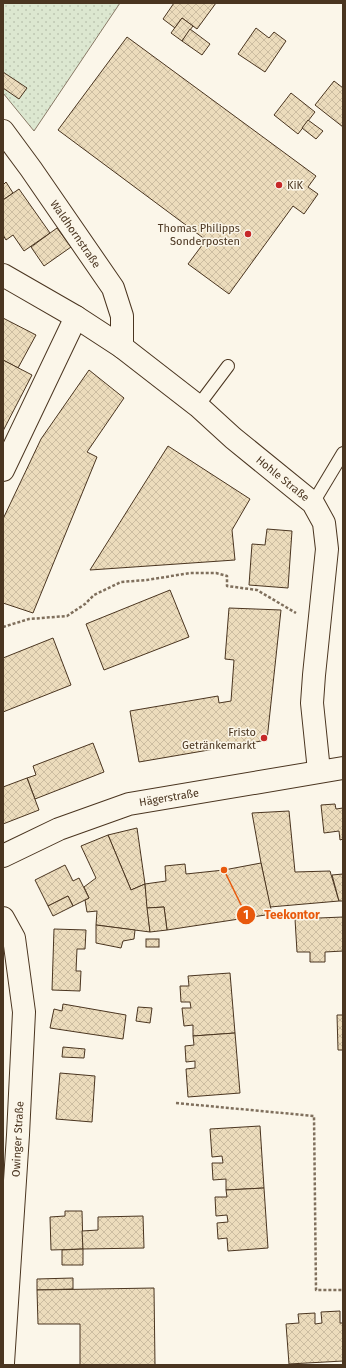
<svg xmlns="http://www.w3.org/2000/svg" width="346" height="1368" viewBox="0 0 346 1368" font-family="'Fira Sans',sans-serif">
  <defs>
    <pattern id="grass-dots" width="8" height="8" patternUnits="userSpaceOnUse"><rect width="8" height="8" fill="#dce7d0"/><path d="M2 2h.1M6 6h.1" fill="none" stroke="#bec7b2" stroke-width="1.8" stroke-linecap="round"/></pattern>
    <pattern id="building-cross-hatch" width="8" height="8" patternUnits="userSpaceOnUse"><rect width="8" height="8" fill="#ecdcbc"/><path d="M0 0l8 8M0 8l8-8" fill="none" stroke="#ccbda1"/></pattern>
  </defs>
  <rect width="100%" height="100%" fill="#fbf6e9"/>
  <!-- grass -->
  <polygon fill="url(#grass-dots)" stroke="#887966" points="3,3 120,3 34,131 3,93"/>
  <!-- building -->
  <g fill="url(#building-cross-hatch)" stroke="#4a3520">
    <polygon points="174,3 216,3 197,29 182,18 175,28 163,19"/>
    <polygon points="182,18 193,26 182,41 171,33"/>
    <polygon points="256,28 269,38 274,32 286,41 265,72 238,54"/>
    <polygon points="190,29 210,44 202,55 182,41"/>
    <polygon points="127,37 316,176 308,187 318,194 304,214 293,206 229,294 188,264 206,240 58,130"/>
    <polygon points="3,72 27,88 19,99 3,88"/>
    <polygon points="334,81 343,88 343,127 315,105"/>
    <polygon points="291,93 315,112 298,134 274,115"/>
    <polygon points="308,120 323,131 316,139 302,128"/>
    <polygon points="6,182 13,193 3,200 3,185"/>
    <polygon points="19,189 50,233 24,251 13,235 6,240 3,235 3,200"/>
    <polygon points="57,228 71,247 44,266 31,247"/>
    <polygon points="3,318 36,335 18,368 3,360"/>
    <polygon points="3,360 32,375 3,431"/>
    <polygon points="89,370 124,398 87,452 97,457 33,613 3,603 3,519 41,439"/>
    <polygon points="168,446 250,499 232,530 235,560 90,570"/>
    <polygon points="267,529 292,531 288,588 249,585 252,544 265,545"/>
    <polygon points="170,590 189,637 104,670 86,624"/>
    <polygon points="229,608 281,610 267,740 139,762 130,711 218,696 219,703 231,701 234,660 225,659"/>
    <polygon points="53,638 71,685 3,712 3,658"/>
    <polygon points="93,743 104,772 35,799 27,778 36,775 33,766"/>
    <polygon points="27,778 39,810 3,824 3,787"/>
    <polygon points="335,804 336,809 343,808 343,839 340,840 339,831 324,833 321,805"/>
    <polygon points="289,811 295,872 330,871 339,901 270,907 261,863 252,813"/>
    <polygon points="137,828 145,884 131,890 108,835"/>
    <polygon points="108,835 131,890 145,884 150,932 96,925 97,911 87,912 85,900 89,898 84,887 96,878 81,846"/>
    <polygon points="261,863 272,914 167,930 164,907 147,908 145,884 166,881 165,866 185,864 186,874 224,870"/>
    <polygon points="65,865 73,881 79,878 89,898 73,906 68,896 48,906 35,880"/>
    <polygon points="343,874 343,901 339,901 332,875"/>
    <polygon points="68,896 73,906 53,916 48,906"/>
    <polygon points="164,907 167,930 150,932 147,908"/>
    <polygon points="343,917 343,951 325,952 325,962 310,962 310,952 297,952 295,919"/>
    <polygon points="96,925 135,930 134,939 123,941 121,948 96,943"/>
    <polygon points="54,929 86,930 85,949 77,949 76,971 81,971 80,991 52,990"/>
    <rect x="146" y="939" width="13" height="8"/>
    <polygon points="230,973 235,1033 193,1036 193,1025 184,1026 182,1008 191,1008 190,1002 181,1002 180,986 189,986 188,976"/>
    <polygon points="63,1004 126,1015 123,1039 50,1028 54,1009 62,1011"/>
    <polygon points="138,1007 152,1008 150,1023 136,1021"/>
    <polygon points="337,1015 343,1015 343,1050 338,1050"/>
    <polygon points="235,1033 240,1093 188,1097 186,1069 195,1068 195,1061 186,1062 185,1046 194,1045 193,1036"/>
    <polygon points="63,1047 85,1049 84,1058 62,1057"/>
    <polygon points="60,1073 95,1076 92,1122 56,1119"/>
    <polygon points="260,1126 264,1188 226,1190 226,1179 213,1180 212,1163 223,1163 222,1156 212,1157 210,1129"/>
    <polygon points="264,1188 268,1248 228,1251 227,1238 218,1239 217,1223 228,1222 227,1215 216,1216 215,1197 227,1197 226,1190"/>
    <polygon points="65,1211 82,1211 83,1249 51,1250 50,1217 65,1216"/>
    <polygon points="143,1216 144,1248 83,1249 82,1231 98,1230 98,1217"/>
    <polygon points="83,1249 83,1265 62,1265 62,1250"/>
    <polygon points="73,1278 73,1289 37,1290 37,1279"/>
    <polygon points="154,1288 155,1365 80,1365 80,1324 38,1324 37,1290"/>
    <polygon points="340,1311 340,1323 343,1323 343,1361 289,1364 286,1324 299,1323 298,1314 315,1313 315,1324 322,1323 321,1312"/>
  </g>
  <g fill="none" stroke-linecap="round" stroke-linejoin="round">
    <!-- lane casing -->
    <g stroke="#4a3520" stroke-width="14">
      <g id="lane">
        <polyline points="198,406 228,366"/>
        <polyline points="313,503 343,453"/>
      </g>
    </g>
    <!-- street casing -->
    <g stroke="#4a3520" stroke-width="24">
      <g id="street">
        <path id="s1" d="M3,131L31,169L113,288L122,316V347"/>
        <path id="s2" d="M3,275L76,317L122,347L198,406L233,438L313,503L324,523L327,549L314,675L312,703L319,771"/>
        <polyline points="3,470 76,317"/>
        <polyline points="3,918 14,938 24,1012 18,1135 3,1363"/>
      </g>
    </g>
    <!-- secondary casing -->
    <g stroke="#4a3520" stroke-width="24">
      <g id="secondary">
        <path id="s3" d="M3,856L59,829L129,804L343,768"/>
      </g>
    </g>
    <!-- path -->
    <g stroke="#7f6f5c" stroke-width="2.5" stroke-dasharray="3 2" stroke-linecap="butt">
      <polyline points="3,627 29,619 67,616 85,604 94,595 121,582 147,580 190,573 216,573 227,576 227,586 257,590 296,613"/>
      <polyline points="176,1103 314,1116 316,1290 343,1290"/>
    </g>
    <!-- lane -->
    <use href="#lane" stroke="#fbf6e9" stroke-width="12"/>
    <!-- street -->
    <use href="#street" stroke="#fbf6e9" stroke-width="22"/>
    <!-- secondary -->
    <use href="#secondary" stroke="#fbf6e9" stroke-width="22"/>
  </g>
  <!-- markers -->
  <g fill="#c62828" stroke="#fbf6e9" stroke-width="1.5">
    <circle cx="279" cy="185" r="4"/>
    <circle cx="248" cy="234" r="4"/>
    <circle cx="264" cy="738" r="4"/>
  </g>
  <g text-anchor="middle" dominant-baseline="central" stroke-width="3" stroke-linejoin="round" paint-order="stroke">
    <!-- poi labels -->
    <g font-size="11" fill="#4a3520" stroke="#fbf6e9" text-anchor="end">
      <text x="287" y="185" text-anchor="start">KiK</text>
      <text x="240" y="228">Thomas Philipps<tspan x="240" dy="13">Sonderposten</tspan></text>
      <text x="256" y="732">Fristo<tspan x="256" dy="13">Getränkemarkt</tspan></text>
    </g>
    <!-- street labels -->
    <g font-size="11" fill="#4a3520" stroke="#fbf6e9">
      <text stroke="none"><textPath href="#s1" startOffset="126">Waldhornstraße</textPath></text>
      <text stroke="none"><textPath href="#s2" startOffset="347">Hohle Straße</textPath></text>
      <text stroke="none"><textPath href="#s3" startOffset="177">Hägerstraße</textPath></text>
      <text transform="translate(18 1139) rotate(-87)">Owinger Straße</text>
    </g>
  </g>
  <!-- callouts -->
  <path fill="none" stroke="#e8590c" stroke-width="1.5" d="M224 870L246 915"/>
  <g fill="#e8590c" stroke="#fbf6e9" stroke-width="1.5">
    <circle cx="224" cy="870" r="4"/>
    <circle cx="246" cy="915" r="10"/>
  </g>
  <g font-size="12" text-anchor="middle" font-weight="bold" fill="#fff">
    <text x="246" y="919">1</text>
  </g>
  <g font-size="12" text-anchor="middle" font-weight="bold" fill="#e8590c" stroke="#fbf6e9" stroke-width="3" stroke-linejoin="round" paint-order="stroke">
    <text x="292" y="919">Teekontor</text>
  </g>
  <!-- border -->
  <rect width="346" height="1368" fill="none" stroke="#4a3520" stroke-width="8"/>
</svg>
